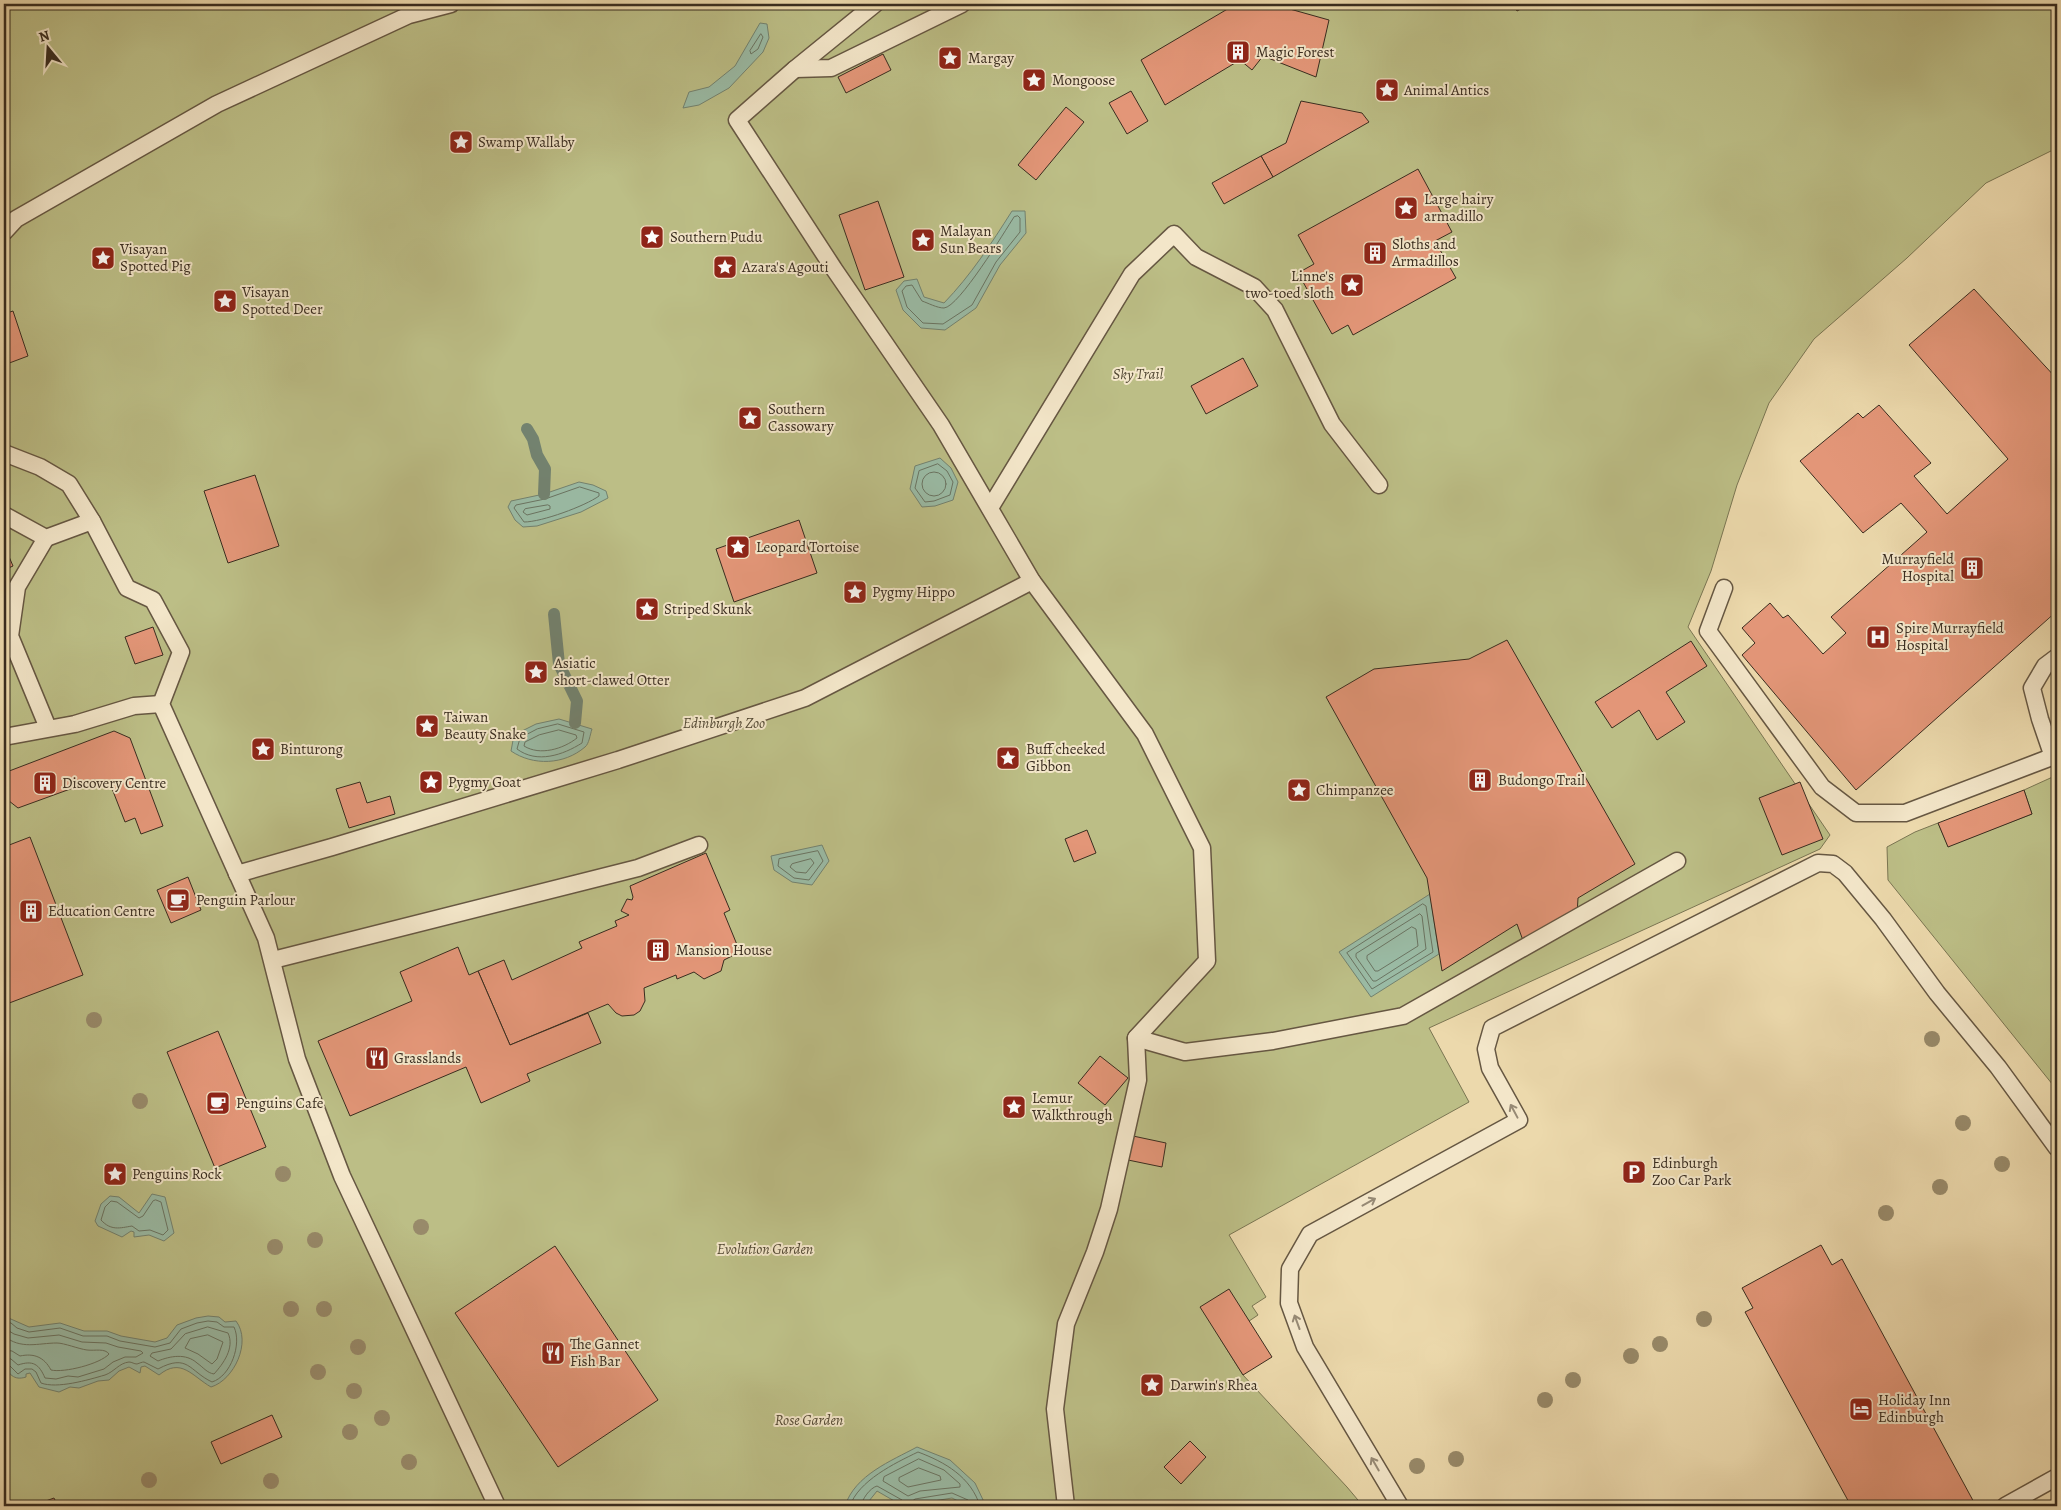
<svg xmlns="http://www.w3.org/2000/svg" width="2061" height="1510" viewBox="0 0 2061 1510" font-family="Alegreya,serif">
  <rect width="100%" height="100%" fill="#ecd9ac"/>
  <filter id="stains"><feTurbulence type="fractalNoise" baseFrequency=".004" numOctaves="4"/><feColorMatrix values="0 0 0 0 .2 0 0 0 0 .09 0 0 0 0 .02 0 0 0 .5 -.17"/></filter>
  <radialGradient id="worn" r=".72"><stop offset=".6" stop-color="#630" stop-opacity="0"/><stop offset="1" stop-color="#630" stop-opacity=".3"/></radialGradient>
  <!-- green -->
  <g fill="#bcbe86" stroke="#7a7552">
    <polygon points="4,4 2057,4 2057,148 1986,183 1907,258 1814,339 1769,403 1737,485 1711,571 1688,627 1830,835 1820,849 1429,1028 1469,1102 1229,1235 1266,1297 1252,1306 1258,1315 1221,1340 1243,1375 1347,1487 1363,1506 4,1506"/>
    <polygon points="2057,775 2057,1090 1888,880 1887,847 1915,832 1938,823 1948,846 2032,814 2024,790"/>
  </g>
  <!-- water -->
  <g fill="#9abba5" stroke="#73826f">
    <polygon points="760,23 767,24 769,38 763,52 729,88 699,105 683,108 689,92 709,87 735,66"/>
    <path d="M1012,211H1025L1026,233L1000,265L976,308L945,330L921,328L903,310L896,290L904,281L917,279L924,297L944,303C971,275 991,244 1012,211Z"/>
    <polygon points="940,458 951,468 958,482 953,500 935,506 922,507 910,489 915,466"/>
    <polygon points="579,482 593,485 606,491 608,498 581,512 537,526 523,527 515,520 508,507 511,501 544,494"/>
    <path d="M559,719L592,729C590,735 589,744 585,747C564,765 533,766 511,751L514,735L536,724Z"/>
    <polygon points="822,845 829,861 812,885 792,882 774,870 771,856"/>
    <polygon points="1430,894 1439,954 1371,997 1339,952"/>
    <polygon points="152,1194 165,1197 174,1233 164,1241 149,1235 134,1237 134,1232 131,1231 122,1237 98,1226 95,1221 101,1204 110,1196 119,1197 139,1213"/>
    <path d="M4,1316L29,1327L60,1323L84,1331H107L121,1336L155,1342L167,1338L177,1325L196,1318L208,1316L219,1317L225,1322L236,1321C252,1342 234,1380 211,1387C192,1376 181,1357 159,1375L145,1366L141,1367L140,1373L129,1367L119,1371L109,1380L98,1381L79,1388L70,1387L59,1392L39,1387L30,1373L26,1374V1377C14,1381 8,1374 4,1363Z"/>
    <path d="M917,1447L950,1460L975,1483L985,1504L966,1505L952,1498L903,1506L877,1491L865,1506H845C855,1475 891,1461 917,1447Z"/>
  </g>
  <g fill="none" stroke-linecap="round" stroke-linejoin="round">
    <!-- shore -->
    <g stroke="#6a7462" stroke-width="1">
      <polygon points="761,34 763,37 758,49 751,54 750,51"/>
      <path d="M1018,216L1020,218V232L996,262L972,305L943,324L923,323L907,307L902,291L906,286L912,285L922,301C928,303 937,308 944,308C959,307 1005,231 1014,217Z"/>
      <polygon points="938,464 947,471 953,482 950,495 934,501 925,502 915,488 919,471"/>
      <circle cx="934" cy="484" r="12"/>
      <path d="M580,487L599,493V496C585,506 542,522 524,522L514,508L516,505L545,499Z"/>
      <polygon points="548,505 550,506 550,509 527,515 523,512 525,509"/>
      <path d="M558,724L584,732L582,743C563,755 537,764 517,749L520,738L537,729Z"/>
      <path d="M559,730L576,735L577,738C563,749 540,756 524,746L525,742L539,735Z"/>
      <polygon points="818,851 823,861 809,880 794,878 778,866 779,859"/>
      <polygon points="811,859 814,863 806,873 796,872 790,867 792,864"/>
      <polygon points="1423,904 1426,906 1433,952 1372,989 1347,953"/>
      <polygon points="1420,914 1422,916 1426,949 1376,981 1373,981 1356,957 1356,954"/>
      <polygon points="1412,927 1416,929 1418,946 1378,971 1375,971 1367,959 1367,956"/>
      <path d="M156,1200L161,1202L168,1230L163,1235L150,1230L139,1231L132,1226C120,1228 111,1231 101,1220L105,1207L111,1201L117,1202L139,1218L143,1216L153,1201Z"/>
      <path d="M4,1322L11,1323L17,1328L29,1332L60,1328L83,1336H107L120,1341L155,1347L170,1343L181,1329L197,1323L208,1321L217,1322L224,1327H234C242,1344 231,1376 212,1382C189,1371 188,1353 158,1369L144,1362C142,1362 140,1363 137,1364C134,1364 132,1362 129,1362C119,1363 114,1372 105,1375C88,1380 57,1389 41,1383L36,1372L32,1369H25L18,1374L9,1365L4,1364"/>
      <path d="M208,1327L228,1333C235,1348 223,1364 214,1374C207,1373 203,1367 197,1363C186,1353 170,1356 158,1361L150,1356L152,1353L171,1349L185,1334Z"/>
      <path d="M4,1328L14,1334L28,1338L59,1335L82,1342L106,1343L118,1347L141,1351L143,1353L136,1357H125L113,1362L104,1369L78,1377L68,1376L56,1379L45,1378C39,1364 33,1360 18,1365L11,1359L4,1357"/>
      <polygon points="208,1335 223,1342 217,1359 212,1364 198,1354 185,1348 190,1339"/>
      <path d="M4,1336C21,1350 38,1343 57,1343C64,1343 79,1349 87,1350C95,1351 105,1348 109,1354C100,1364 64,1373 51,1370C44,1357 34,1353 20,1356L12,1351L4,1350"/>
      <polygon points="919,1459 944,1470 960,1484 960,1487 920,1491 908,1496 883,1481 884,1477"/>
      <polygon points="919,1468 940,1476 941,1480 908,1487 899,1481 899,1478"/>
      <path d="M850,1506C858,1481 895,1463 918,1452C945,1462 971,1477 980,1506"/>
      <path d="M861,1506C862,1499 870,1488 877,1486L902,1500L905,1506"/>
      <polyline points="911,1506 911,1502 915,1499 952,1493 968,1500 970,1506"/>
    </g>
    <!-- stream -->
    <g stroke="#73826f" stroke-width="12">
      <polyline points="527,429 533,439 537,455 545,469 544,494"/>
      <polyline points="554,614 559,664 577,701 575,723"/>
    </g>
  </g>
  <!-- building -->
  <g fill="#e39678" stroke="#392c1f">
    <polygon points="1236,4 1272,4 1329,20 1316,77 1263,56 1252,70 1240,60 1165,105 1141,60"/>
    <polygon points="1513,4 1530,4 1517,11"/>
    <polygon points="883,54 891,70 846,93 838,77"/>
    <polygon points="1131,91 1148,121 1127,134 1109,103"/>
    <polygon points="1301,101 1362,113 1369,122 1273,177 1261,156 1286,143"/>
    <polygon points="1066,107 1084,122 1036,180 1018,165"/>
    <polygon points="1261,156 1273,177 1224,204 1212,183"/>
    <polygon points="1418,169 1452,232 1435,241 1456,278 1353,335 1348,325 1332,334 1298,273 1314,264 1298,235"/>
    <polygon points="878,201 904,277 865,290 839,215"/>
    <polygon points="1974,289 2057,379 2057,611 1856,790 1742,655 1755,643 1742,628 1770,603 1783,618 1788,615 1823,654 1846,633 1831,617 1927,532 1901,503 1863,533 1800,461 1858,413 1863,418 1879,405 1931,463 1914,476 1947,514 2008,459 1909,345"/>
    <polygon points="13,311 28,356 4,365 4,314"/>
    <polygon points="1243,358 1258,386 1206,414 1191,386"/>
    <polygon points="255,475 279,546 228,563 204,491"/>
    <polygon points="799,520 817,573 734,602 716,549"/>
    <polygon points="4,545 13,566 4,570"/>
    <polygon points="153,627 163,655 135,664 125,637"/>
    <polygon points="1507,640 1635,864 1578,898 1577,916 1525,946 1517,924 1442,971 1427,878 1326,697 1374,669 1469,659"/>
    <polygon points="1691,641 1707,666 1666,692 1685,722 1657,740 1639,710 1612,728 1595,702"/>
    <polygon points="114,731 130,738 163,826 141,834 135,818 125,822 111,786 95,780 18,808 4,797 4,773"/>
    <polygon points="360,782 367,803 390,796 395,814 349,828 336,789"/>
    <polygon points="1800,782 1823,839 1782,855 1759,798"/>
    <polygon points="2024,790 2032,814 1948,847 1938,823"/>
    <polygon points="1087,830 1096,853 1074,862 1065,839"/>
    <polygon points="30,837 83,975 4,1005 4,847"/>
    <polygon points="706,853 730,910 724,913 740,952 724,960 721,971 704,979 694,972 677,979 676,975 644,988 645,1001 640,1011 634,1015 622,1016 616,1013 608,1004 510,1045 478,971 504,960 512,980 582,948 579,942 617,926 615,921 629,915 621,911 627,899 632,900 633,897 630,886"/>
    <polygon points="188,877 201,910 171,923 157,890"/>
    <polygon points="458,947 469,975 478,971 510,1045 588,1013 601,1043 527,1074 530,1081 481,1103 466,1067 350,1116 318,1041 412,1001 400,972"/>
    <polygon points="218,1031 266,1147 215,1168 167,1052"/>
    <polygon points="1100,1056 1128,1078 1105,1105 1078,1083"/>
    <polygon points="1133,1136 1166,1143 1162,1167 1128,1160"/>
    <polygon points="1821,1245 1832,1265 1842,1259 1976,1506 1851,1506 1745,1312 1753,1308 1742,1288"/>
    <polygon points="555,1246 658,1400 558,1467 455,1313"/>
    <polygon points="1229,1289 1272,1357 1243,1375 1200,1307"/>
    <polygon points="272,1415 282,1437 221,1464 211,1442"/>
    <polygon points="1190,1441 1206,1457 1181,1484 1164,1467"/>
    <polygon points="54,1498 58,1506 32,1506"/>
  </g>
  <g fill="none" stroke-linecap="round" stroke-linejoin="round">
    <!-- service casing -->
    <g stroke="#665742" stroke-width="19">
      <g id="service">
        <polyline points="875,4 795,69 737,120 834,269 941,425 1032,581 1145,734 1202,848 1207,961 1136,1038 1138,1080 1109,1209 1095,1252 1066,1324 1055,1409 1066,1506"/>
        <polyline points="795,69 831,68 962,4"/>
        <polyline points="4,232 16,219 217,104 409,15 451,4"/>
        <polyline points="4,453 40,467 69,484 92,521 127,588 153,600 181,652 161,704 266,938 297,1059 342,1176 497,1506"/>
        <polyline points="990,508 1132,274 1174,234 1196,257 1254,287 1275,310 1332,424 1379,485"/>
        <polyline points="4,515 46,538 92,521"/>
        <polyline points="46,538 17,587 10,636 48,728"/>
        <polyline points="1724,588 1708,631 1822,787 1856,813 1905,813 2057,755"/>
        <polyline points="4,737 75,724 134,706 161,704"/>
        <polyline points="2053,757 2040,719 2032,688 2045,666 2057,657"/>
        <polyline points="237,874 332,847 618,760 805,698 1032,581"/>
        <polyline points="273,960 638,868 699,845"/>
        <polyline points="1136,1038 1185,1052 1273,1041 1403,1016 1677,861"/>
        <polyline points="1400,1506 1305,1347 1289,1303 1290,1269 1310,1234 1519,1120 1490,1068 1486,1049 1492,1028 1818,863 1833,864 1845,873 1883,919 1937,993 1998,1067 2057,1148"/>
        <polyline points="2005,1506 2057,1477"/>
      </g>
    </g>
    <!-- service -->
    <use href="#service" stroke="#f3e6c9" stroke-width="16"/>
  </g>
  <!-- trees -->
  <g fill="#988a6a">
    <circle cx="94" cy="1020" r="8"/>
    <circle cx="1932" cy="1039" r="8"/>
    <circle cx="140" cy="1101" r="8"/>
    <circle cx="1963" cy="1123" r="8"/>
    <circle cx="2002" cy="1164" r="8"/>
    <circle cx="283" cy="1174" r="8"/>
    <circle cx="1940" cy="1187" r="8"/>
    <circle cx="1886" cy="1213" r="8"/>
    <circle cx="421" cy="1227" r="8"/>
    <circle cx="315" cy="1240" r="8"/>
    <circle cx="275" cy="1247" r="8"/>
    <circle cx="291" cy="1309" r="8"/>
    <circle cx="324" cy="1309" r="8"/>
    <circle cx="1704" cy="1319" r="8"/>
    <circle cx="1660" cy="1344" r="8"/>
    <circle cx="358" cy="1347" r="8"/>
    <circle cx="1631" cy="1356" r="8"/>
    <circle cx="318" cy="1372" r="8"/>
    <circle cx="1573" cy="1380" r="8"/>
    <circle cx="354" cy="1391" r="8"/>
    <circle cx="1545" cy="1400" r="8"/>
    <circle cx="382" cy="1418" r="8"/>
    <circle cx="350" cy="1432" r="8"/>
    <circle cx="1456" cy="1459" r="8"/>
    <circle cx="409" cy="1462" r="8"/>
    <circle cx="1417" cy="1466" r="8"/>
    <circle cx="149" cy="1480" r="8"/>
    <circle cx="271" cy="1481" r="8"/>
  </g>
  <!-- one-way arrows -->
  <defs><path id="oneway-shaft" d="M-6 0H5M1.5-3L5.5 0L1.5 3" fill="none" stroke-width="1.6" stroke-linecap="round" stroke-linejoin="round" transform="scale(1.25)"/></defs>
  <g stroke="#968974">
    <use href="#oneway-shaft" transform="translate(1514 1111) rotate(-118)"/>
    <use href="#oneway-shaft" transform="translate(1369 1202) rotate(-29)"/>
    <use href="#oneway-shaft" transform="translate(1297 1322) rotate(-110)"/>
    <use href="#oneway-shaft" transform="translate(1375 1464) rotate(-120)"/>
  </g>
  <!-- icons -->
  <defs>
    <g id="building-square" transform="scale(1.25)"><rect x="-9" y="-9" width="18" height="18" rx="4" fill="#8f2418" stroke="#f3e6c9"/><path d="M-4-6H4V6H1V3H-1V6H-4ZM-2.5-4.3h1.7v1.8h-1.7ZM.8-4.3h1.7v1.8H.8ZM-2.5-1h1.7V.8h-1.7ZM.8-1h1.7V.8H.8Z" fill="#fff"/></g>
    <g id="sight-square" transform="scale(1.25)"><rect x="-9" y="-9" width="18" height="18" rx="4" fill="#8f2418" stroke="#f3e6c9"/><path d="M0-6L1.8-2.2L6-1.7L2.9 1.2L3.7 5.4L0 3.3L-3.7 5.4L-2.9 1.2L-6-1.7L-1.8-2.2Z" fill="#fff"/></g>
    <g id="hospital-square" transform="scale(1.25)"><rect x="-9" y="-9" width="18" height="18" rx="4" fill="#8f2418" stroke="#f3e6c9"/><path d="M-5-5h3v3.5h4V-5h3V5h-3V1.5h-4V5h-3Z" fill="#fff"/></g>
    <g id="cafe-square" transform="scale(1.25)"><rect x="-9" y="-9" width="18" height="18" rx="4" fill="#8f2418" stroke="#f3e6c9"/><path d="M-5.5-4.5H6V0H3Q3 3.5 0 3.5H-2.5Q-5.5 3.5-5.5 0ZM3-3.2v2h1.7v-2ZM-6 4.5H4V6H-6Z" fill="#fff"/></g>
    <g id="restaurant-square" transform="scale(1.25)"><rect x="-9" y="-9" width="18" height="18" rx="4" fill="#8f2418" stroke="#f3e6c9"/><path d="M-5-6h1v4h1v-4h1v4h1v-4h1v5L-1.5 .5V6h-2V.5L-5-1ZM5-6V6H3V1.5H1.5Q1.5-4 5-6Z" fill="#fff"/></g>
    <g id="parking-square" transform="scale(1.25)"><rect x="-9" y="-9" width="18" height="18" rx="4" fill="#8f2418" stroke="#f3e6c9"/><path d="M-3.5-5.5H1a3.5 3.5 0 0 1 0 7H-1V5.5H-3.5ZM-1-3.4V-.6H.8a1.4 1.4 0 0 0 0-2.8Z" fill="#fff"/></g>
    <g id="hotel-square" transform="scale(1.25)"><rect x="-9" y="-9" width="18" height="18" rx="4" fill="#8f2418" stroke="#f3e6c9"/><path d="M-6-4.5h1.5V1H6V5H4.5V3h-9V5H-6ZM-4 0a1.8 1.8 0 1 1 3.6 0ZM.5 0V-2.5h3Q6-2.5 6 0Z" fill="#fff"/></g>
  </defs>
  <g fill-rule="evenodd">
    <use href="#building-square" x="1238" y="52"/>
    <use href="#sight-square" x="950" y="58"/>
    <use href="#sight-square" x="1034" y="80"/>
    <use href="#sight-square" x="1387" y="90"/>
    <use href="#sight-square" x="461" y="142"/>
    <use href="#sight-square" x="1406" y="208"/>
    <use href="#sight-square" x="652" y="237"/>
    <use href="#sight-square" x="923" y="240"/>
    <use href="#building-square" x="1375" y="253"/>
    <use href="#sight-square" x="103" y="258"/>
    <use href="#sight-square" x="725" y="267"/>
    <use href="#sight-square" x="1352" y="285"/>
    <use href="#sight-square" x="225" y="301"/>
    <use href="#sight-square" x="750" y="418"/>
    <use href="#sight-square" x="738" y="547"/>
    <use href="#building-square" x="1972" y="568"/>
    <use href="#sight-square" x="855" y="592"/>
    <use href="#sight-square" x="647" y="609"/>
    <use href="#hospital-square" x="1878" y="637"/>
    <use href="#sight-square" x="536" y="672"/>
    <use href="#sight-square" x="427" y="726"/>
    <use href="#sight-square" x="263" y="749"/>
    <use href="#sight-square" x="1008" y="758"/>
    <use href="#building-square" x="1480" y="780"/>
    <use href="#sight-square" x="431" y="782"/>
    <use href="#building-square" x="45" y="783"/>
    <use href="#sight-square" x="1299" y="790"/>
    <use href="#cafe-square" x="178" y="900"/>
    <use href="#building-square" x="31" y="911"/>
    <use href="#building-square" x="658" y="950"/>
    <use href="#restaurant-square" x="377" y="1058"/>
    <use href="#cafe-square" x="218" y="1103"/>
    <use href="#sight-square" x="1014" y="1107"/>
    <use href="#parking-square" x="1634" y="1172"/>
    <use href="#sight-square" x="115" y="1174"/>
    <use href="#restaurant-square" x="553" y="1353"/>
    <use href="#sight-square" x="1152" y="1385"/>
    <use href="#hotel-square" x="1861" y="1409"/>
  </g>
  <g text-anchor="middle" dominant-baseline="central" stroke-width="4" stroke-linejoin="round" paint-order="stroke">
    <!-- poi labels -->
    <g font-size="15" fill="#392c1f" stroke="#f3e6c9" text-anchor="start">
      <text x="1256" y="52">Magic Forest</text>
      <text x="968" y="58">Margay</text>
      <text x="1052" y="80">Mongoose</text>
      <text x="1404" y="90">Animal Antics</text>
      <text x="478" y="142">Swamp Wallaby</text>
      <text x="1424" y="199">Large hairy<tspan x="1424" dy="17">armadillo</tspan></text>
      <text x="940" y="231">Malayan<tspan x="940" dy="17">Sun Bears</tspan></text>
      <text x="670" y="237">Southern Pudu</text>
      <text x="1392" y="244">Sloths and<tspan x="1392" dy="17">Armadillos</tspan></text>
      <text x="120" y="249">Visayan<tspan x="120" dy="17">Spotted Pig</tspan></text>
      <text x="742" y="267">Azara's Agouti</text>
      <text x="1334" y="276" text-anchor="end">Linne's<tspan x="1334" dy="17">two-toed sloth</tspan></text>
      <text x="242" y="292">Visayan<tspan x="242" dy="17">Spotted Deer</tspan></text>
      <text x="768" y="409">Southern<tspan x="768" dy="17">Cassowary</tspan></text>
      <text x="756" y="547">Leopard Tortoise</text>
      <text x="1954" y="559" text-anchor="end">Murrayfield<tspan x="1954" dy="17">Hospital</tspan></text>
      <text x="872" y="592">Pygmy Hippo</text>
      <text x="664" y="609">Striped Skunk</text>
      <text x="1896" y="628">Spire Murrayfield<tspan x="1896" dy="17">Hospital</tspan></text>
      <text x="554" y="663">Asiatic<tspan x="554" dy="17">short-clawed Otter</tspan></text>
      <text x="444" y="717">Taiwan<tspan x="444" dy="17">Beauty Snake</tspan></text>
      <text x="280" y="749">Binturong</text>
      <text x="1026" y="749">Buff cheeked<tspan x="1026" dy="17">Gibbon</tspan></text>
      <text x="1498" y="780">Budongo Trail</text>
      <text x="448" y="782">Pygmy Goat</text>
      <text x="62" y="783">Discovery Centre</text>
      <text x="1316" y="790">Chimpanzee</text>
      <text x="196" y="900">Penguin Parlour</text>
      <text x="48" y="911">Education Centre</text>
      <text x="676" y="950">Mansion House</text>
      <text x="394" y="1058">Grasslands</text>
      <text x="1032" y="1098">Lemur<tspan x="1032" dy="17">Walkthrough</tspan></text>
      <text x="236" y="1103">Penguins Cafe</text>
      <text x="1652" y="1163">Edinburgh<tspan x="1652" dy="17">Zoo Car Park</tspan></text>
      <text x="132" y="1174">Penguins Rock</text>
      <text x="570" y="1344">The Gannet<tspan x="570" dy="17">Fish Bar</tspan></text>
      <text x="1170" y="1385">Darwin's Rhea</text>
      <text x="1878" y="1400">Holiday Inn<tspan x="1878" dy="17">Edinburgh</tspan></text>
    </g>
    <!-- park labels -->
    <g font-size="15" font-style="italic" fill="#534934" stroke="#f3e6c9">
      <text x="1138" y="374">Sky Trail</text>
      <text x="724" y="723">Edinburgh Zoo</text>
      <text x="765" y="1249">Evolution Garden</text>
      <text x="809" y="1420">Rose Garden</text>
    </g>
  </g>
  <!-- margin -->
  <rect width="2061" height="1510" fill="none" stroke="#ecd9ac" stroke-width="20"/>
  <rect x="5" y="5" width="2051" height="1500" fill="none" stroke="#392c1f" stroke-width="2.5"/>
  <rect x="10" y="10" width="2041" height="1490" fill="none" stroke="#392c1f"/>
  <!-- north arrow -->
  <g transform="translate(48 48) rotate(342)" stroke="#f3e6c9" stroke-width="4" paint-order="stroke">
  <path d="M0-4L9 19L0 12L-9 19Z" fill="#392c1f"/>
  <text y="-8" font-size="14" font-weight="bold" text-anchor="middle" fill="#392c1f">N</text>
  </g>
  <rect width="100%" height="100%" filter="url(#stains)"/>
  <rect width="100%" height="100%" fill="url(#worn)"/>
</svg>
